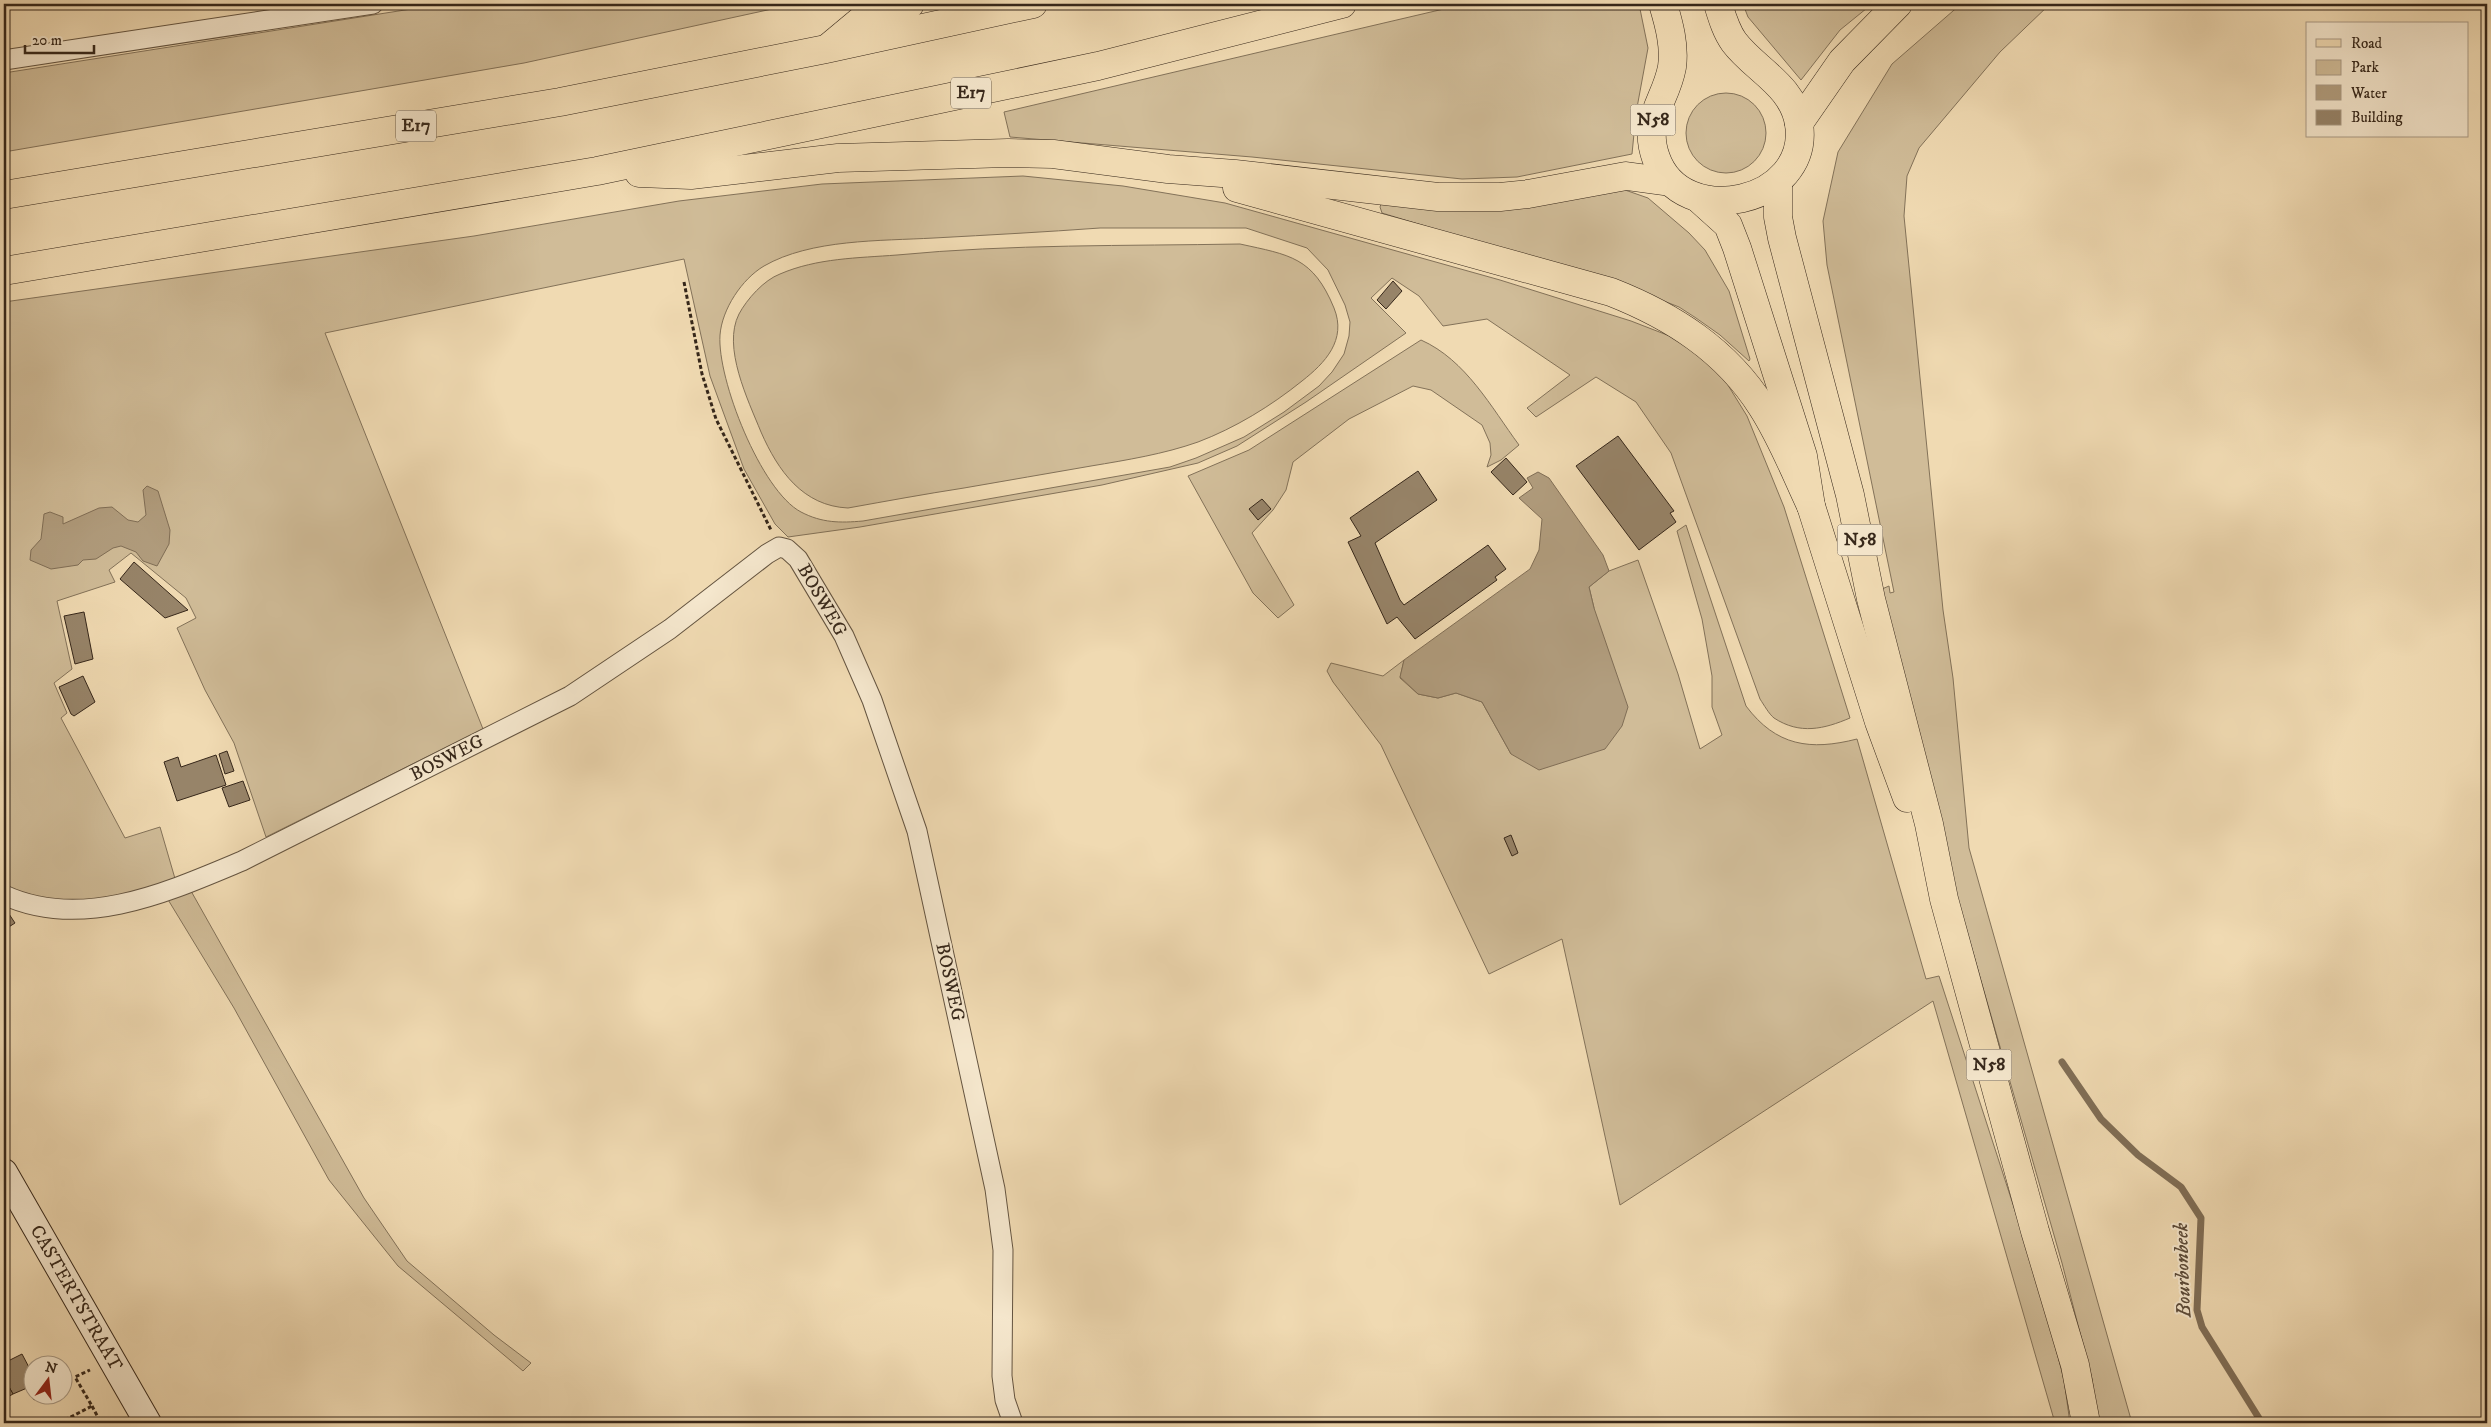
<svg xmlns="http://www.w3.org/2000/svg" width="2491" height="1427" viewBox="0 0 2491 1427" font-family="'IM FELL DW Pica',serif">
  <rect width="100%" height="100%" fill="#f0dab2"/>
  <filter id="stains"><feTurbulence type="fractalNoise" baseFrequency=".004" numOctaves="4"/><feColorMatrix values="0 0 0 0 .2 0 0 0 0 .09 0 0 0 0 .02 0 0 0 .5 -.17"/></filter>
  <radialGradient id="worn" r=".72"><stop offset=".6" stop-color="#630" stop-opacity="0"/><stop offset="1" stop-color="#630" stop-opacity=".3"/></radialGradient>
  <!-- green -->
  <g fill="#d0bc98" stroke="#837259" fill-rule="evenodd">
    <polygon points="443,4 795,4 524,63 4,152 4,73"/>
    <polygon points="1465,4 1639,4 1648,48 1636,113 1632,154 1517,177 1462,179 1252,157 1010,137 1004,112"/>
    <polygon points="1743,4 1872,4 1840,30 1801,80 1748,17"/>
    <polygon points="1961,4 2050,4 2000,52 1919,148 1907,176 1904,216 1943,610 1953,678 1969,848 2132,1423 2098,1423 2092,1379 2062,1263 1929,799 1882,589 1889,586 1890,593 1894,592 1827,265 1823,221 1838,152 1892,64"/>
    <circle cx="1726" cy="133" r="40"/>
    <path d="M1023,176L1123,186L1225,203L1500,280L1631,321L1680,340L1718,369L1747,416L1784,507L1850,718C1824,729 1800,735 1774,718C1769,714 1764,705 1760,699L1671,453L1636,402L1596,377L1536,417L1527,408L1570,375L1487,319L1443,326L1419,296L1392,278L1371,298L1406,333L1306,402L1237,446L1198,463L1102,485L860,527L788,537L775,524L744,469L710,376L684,259L325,333L483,729L266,837L234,743L205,690L177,628L196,618L186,598L131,553L109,570L115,582L57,601L72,669L54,683L67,713L61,718L125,838L160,827L176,882L134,895L64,904L4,887V302L474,236L679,201L822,184ZM1100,228H1246L1307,248L1328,270L1345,305L1350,322L1349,336L1344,354L1332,372L1319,386L1284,412L1244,437L1196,458L1170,467L863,521C840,523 822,523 801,512C761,491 717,379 720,335C722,309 742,279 764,266C811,239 880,241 934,238C989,235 1045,232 1100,228Z"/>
    <polygon points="1625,190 1648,198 1689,233 1705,250 1729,291 1750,359 1749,361 1720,335 1696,318 1679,307 1636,290 1382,213 1380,207 1381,204"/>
    <path d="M1240,244C1290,255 1313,257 1334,308C1347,340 1325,363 1302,381C1271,406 1235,428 1198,442C1164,454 1127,460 1091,466C1049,473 1006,481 964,488C925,494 887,501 848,508C803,506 778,471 761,432C748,400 722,347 739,314C747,299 764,280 780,274C817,258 858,258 897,255C1011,244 1126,246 1240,244Z"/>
    <path d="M1421,340C1466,360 1491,407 1519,445L1501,460L1487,467L1491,455L1490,443L1482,425L1431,390L1413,386L1349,419L1293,462L1286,490L1273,510L1252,533L1294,605L1278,618L1253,593L1188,476L1249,450Z"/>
    <path d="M1686,525L1746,706C1776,746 1810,751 1857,739L1926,979L1939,976L2041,1291L2064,1380L2070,1423H2055L1933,1001L1620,1205L1562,939L1489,974L1381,745L1333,682L1327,671L1331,663L1383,676L1404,660L1400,678L1418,694L1438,698L1456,693L1482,702L1511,754L1594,608L1589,587L1609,571L1638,560L1678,674L1700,749L1722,735L1712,707V676L1702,619L1677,531Z"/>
    <polygon points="191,891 364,1198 407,1261 494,1335 531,1363 523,1371 398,1266 329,1180 234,1008 167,898"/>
  </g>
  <!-- water -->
  <g fill="#b19d7e" stroke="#806e56">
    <polygon points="1538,472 1549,478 1603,555 1609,571 1589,587 1594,608 1628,707 1622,726 1605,749 1539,770 1511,754 1482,702 1456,693 1438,698 1418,694 1400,677 1404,660 1530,569 1539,550 1542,519 1519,498 1533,488 1527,478"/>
    <polygon points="147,486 158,491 170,530 169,544 157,566 143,561 136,552 121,546 113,548 96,559 83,560 78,565 51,569 30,560 31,550 41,539 44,514 50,512 63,517 63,524 99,508 112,507 128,520 138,522 146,515 143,490"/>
  </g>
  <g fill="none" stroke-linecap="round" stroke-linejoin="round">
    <!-- stream -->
    <polyline stroke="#806e56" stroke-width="7" points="2062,1062 2101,1119 2138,1155 2181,1187 2201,1218 2197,1310 2202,1327 2262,1423"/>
  </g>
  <!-- building -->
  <g fill="#978469" stroke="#36271a">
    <polygon points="1393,281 1402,291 1386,309 1377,300"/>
    <polygon points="1618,436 1674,511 1670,513 1676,522 1639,550 1576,466"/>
    <polygon points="1506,458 1527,482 1513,495 1491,472"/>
    <polygon points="1418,471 1437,500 1375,543 1400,600 1404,605 1488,545 1506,569 1495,577 1497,580 1415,639 1397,617 1387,624 1348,542 1361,536 1350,518"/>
    <polygon points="1262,499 1271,509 1258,520 1249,509"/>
    <polygon points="134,562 188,610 165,618 120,579"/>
    <polygon points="84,612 93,659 75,664 64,616"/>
    <polygon points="83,676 95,702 74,716 71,714 59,687"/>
    <polygon points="227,751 234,771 225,774 219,754"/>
    <polygon points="216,755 226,785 177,801 164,762 178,757 181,767"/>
    <polygon points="243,781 250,800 229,807 222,788"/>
    <polygon points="1511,835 1518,853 1512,856 1504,838"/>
    <polygon points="7,911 15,923 4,930 4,913"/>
    <polygon points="22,1354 32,1373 32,1394 43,1394 34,1400 27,1388 13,1394 4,1378 4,1363"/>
    <polygon points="4,1378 13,1394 4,1399"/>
    <polygon points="4,1405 9,1414 4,1417"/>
  </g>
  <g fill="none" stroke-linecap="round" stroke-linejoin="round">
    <!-- minor casing -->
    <g stroke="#645440" stroke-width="21">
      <g id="minor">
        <polyline points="4,60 373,4"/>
        <path d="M4,895C82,931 168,892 242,861L570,696L670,629L767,554L779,547L787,549L798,559L844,636L872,700L917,831L995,1189L1003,1250L1002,1376L1005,1400L1013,1423"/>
      </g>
    </g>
    <!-- secondary casing -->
    <g stroke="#36271a" stroke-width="28">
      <polyline id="secondary" points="4,1172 148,1423"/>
    </g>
    <!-- primary casing -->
    <g stroke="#36271a" stroke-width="29">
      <g id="primary">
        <path d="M1663,4C1669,24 1675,46 1672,67C1666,101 1642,119 1656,158C1682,232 1811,203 1799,124C1793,85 1755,70 1734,42C1726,31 1722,17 1718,4"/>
        <polyline points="1778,182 1778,217 1782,238 1850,495 1871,599 1929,824 1944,899 2035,1231 2075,1365 2086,1423"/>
        <polyline points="1698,198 1728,225 1737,248 1803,456 1811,506 1879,722 1907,798"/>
      </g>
    </g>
    <!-- motorway casing -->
    <g stroke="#36271a" stroke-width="29">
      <g id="motorway">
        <polyline points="829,47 865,17 910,4"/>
        <polyline points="1799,123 1842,61 1898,4"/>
        <polyline points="639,173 691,175 838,158 1008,153 1053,154 1168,169 1235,174 1438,197 1500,197 1528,194 1626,176 1670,182"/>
        <path d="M1237,188L1611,292C1672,316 1726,350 1762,407C1782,438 1795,472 1811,506"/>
        <polyline points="4,195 560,102 826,49 1033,4"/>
        <polyline points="4,271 597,171 1098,66 1342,4"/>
      </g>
    </g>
    <!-- path -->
    <g stroke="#36271a" stroke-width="3" stroke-dasharray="4 2.5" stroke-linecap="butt">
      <polyline points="684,282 702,374 716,419 771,530"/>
      <polyline points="92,1406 101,1423"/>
      <polyline points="59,1423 92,1406 75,1377 90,1370"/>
    </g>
    <!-- minor -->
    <use href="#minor" stroke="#f5e7cd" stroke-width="19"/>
    <!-- secondary -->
    <use href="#secondary" stroke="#f5e7cd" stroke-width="26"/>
    <!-- primary -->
    <use href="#primary" stroke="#f0dab2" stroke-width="28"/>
    <!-- motorway -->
    <use href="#motorway" stroke="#f0dab2" stroke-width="28"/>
  </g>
  <g text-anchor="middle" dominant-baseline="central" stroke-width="4" stroke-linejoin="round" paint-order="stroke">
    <!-- shield labels -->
    <g fill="#f5e7cd" stroke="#6f6150" stroke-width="1">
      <rect x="951" y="77.5" width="40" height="31" rx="4"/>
      <rect x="1630.5" y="104.5" width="45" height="31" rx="4"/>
      <rect x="396" y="110.5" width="40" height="31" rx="4"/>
      <rect x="1837.5" y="524.5" width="45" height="31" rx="4"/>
      <rect x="1966.5" y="1049.5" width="45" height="31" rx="4"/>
    </g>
    <g font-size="18" font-weight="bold" fill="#36271a">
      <text x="971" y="93">E17</text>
      <text x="1653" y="120">N58</text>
      <text x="416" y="126">E17</text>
      <text x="1860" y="540">N58</text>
      <text x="1989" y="1065">N58</text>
    </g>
    <!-- street labels -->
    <g font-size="19" fill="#36271a" stroke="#f5e7cd">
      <text transform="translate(822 600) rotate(60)">BOSWEG</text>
      <text transform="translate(447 758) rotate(-27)">BOSWEG</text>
      <text transform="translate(950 982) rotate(78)">BOSWEG</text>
      <text transform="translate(76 1298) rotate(60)">CASTERTSTRAAT</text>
    </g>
    <!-- water labels -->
    <g font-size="20" font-style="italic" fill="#5b4a38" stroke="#f5e7cd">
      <text transform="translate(2183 1270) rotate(-92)">Bourbonbeek</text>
    </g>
  </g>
  <!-- margin -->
  <rect width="2491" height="1427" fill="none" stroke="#f0dab2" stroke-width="20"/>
  <rect x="5" y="5" width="2481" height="1417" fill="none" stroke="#36271a" stroke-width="2.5"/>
  <rect x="10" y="10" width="2471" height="1407" fill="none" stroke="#36271a"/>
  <!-- legend -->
  <rect x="2306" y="22" width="162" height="115" fill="#f5e7cd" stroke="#a99a85"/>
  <rect x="2316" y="39" width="25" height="8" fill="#f0dab2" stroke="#a99a85"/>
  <text x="2351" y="48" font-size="15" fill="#36271a">Road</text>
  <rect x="2316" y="60" width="25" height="15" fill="#d0bc98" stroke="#a99a85"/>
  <text x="2351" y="72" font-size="15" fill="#36271a">Park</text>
  <rect x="2316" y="85" width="25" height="15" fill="#b19d7e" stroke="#a99a85"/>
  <text x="2351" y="98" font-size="15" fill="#36271a">Water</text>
  <rect x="2316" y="110" width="25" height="15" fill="#978469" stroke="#a99a85"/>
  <text x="2351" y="122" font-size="15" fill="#36271a">Building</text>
  <!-- north arrow -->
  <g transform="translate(48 1380) rotate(15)"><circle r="24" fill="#f5e7cd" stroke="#a99a85"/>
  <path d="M0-4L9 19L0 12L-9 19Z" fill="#8f2418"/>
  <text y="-8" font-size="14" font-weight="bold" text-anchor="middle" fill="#36271a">N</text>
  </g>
  <!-- scale -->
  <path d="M25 45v8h69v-8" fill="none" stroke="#36271a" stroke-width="2.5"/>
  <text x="32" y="45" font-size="15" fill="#36271a" stroke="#f5e7cd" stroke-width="4" paint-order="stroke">20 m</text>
  <rect width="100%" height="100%" filter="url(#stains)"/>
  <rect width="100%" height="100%" fill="url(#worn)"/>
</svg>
